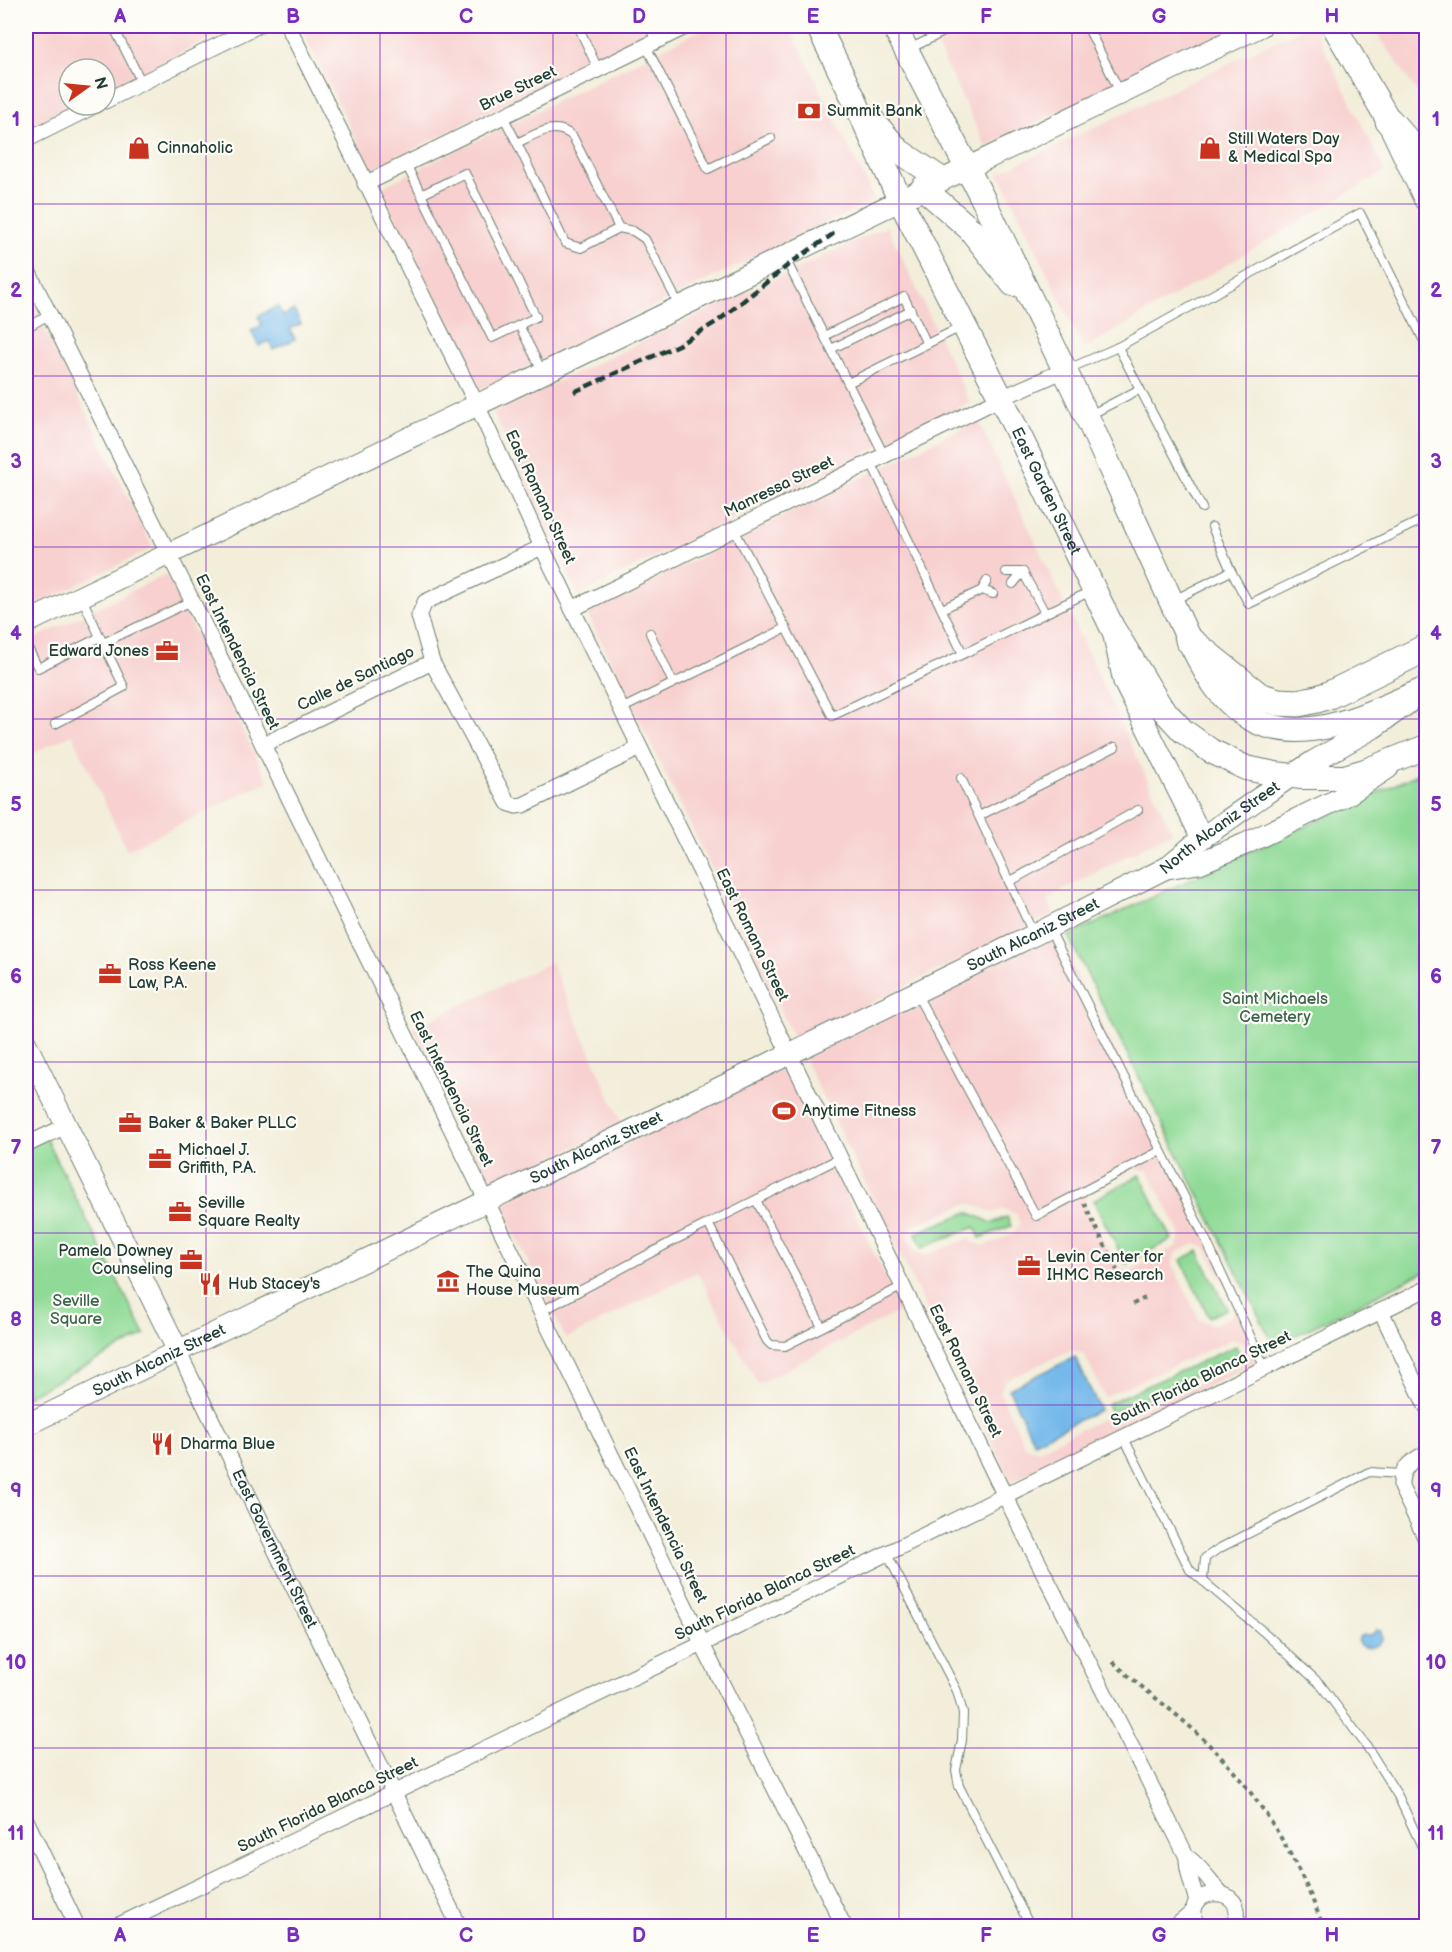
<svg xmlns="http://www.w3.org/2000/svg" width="1452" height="1952" viewBox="0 0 1452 1952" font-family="'Balsamiq Sans',sans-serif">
  <rect width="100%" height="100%" fill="#fdfcf7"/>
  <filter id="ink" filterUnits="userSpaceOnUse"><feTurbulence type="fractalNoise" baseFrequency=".0167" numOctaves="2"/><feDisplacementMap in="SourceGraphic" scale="12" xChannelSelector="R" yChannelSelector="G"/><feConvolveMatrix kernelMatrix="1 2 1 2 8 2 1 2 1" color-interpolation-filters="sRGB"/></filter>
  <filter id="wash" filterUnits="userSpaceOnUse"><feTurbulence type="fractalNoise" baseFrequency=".008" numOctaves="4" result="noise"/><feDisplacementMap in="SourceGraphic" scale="24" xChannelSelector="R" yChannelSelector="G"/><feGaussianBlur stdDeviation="1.35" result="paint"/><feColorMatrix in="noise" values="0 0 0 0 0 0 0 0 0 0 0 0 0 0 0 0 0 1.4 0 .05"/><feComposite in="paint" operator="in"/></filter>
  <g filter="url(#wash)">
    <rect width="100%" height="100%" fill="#f3eeda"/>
    <!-- built -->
    <g fill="#f7d0cf" fill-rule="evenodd">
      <polygon points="26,26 235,26 105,90 105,69 69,69 69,105 74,105 26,129"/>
      <polygon points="300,26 665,26 371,170"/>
      <polygon points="709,26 789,26 875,200 481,389 380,188"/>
      <polygon points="927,26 1239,26 986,147"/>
      <polygon points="1307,26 1313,26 1385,171 1084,349 999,173"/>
      <polygon points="1373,26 1426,26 1426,105 1377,33"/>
      <polygon points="887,226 970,402 578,595 493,412"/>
      <polygon points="26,291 153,548 26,610"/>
      <polygon points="978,420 1172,832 1047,899 1054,914 795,1040 587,613"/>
      <polygon points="166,574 268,781 127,850 72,734 26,757 26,643"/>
      <path d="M1062,931L1059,940L1265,1350L1268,1351L1270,1355L1011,1482L804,1058ZM1135,1168L1148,1171L1181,1235L1177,1246L1130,1271L1117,1267L1084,1204L1088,1193ZM965,1204H973L993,1213L1004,1209L1016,1214L1020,1223L1014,1234L984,1246L971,1242L970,1238L926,1255L914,1251L907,1236L913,1225ZM1194,1244L1206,1248L1235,1305L1231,1316L1214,1325L1200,1321L1172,1264L1176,1253ZM1232,1339L1245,1343L1249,1352L1244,1363L1115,1421L1104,1418L1038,1450L1025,1446L1000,1392L1005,1381L1071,1350L1084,1354L1105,1397Z"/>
      <polygon points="551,962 622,1124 492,1188 413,1028"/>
      <polygon points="784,1067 902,1310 758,1384 697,1272 566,1339 500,1205"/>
    </g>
    <!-- green -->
    <g fill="#8fda96" stroke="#578c65" stroke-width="1.5">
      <polygon points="1426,770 1426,1271 1274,1346 1068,936"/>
      <polygon points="42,1131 145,1335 26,1397 26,1139"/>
      <polygon points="1140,1175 1172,1239 1126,1264 1093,1200"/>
      <polygon points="968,1212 992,1223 1007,1217 1011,1226 980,1238 975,1227 922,1248 916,1233"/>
      <polygon points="1198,1251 1227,1309 1209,1317 1181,1260"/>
      <polygon points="1236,1346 1240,1355 1111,1413 1107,1404"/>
    </g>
    <!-- water -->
    <g fill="#74b9eb" stroke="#4a7b90" stroke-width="1.5">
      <polygon points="278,306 283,316 294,310 301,324 290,329 295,339 273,350 269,341 259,346 251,331 262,325 258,316"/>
      <polygon points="1075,1357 1100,1410 1034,1442 1009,1389"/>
      <path d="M1376,1629L1381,1630V1634L1383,1638C1378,1648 1370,1649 1361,1646L1357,1641L1359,1637L1362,1635L1368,1636L1375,1632Z"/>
    </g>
  </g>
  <g filter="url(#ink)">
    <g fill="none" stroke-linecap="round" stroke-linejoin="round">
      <!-- lane casing -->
      <g stroke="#697b6e" stroke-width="10">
        <g id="lane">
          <polyline points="113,26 142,83"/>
          <polyline points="578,26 598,69"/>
          <polyline points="649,26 656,41"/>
          <polyline points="1087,26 1120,92"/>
          <polyline points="646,46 708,169 771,138"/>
          <polyline points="909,49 956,26"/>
          <path d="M503,116L517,143C536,134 556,120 573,137L619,228L633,231L645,239L679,305"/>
          <polyline points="517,143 565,243 581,248 619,228"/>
          <polyline points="406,164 492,338 536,317 465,173 421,195"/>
          <polyline points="785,258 884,455"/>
          <polyline points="519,325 542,371"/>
          <polyline points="26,328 49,315"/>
          <polyline points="824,336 904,297 927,344"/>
          <polyline points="1118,347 1202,508"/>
          <polyline points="831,349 911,310"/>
          <polyline points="1066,370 1118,347 1360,213 1426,345"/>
          <polyline points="848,383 963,326"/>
          <polyline points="1088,416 1140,389"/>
          <polyline points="871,462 963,654 1091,591"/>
          <polyline points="1212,527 1231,571"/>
          <polyline points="734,529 832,716 963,654"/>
          <polyline points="1006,572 1023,572"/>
          <polyline points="1023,572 1045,613"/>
          <polyline points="1013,584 1023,572"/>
          <polyline points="982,590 993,594"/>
          <polyline points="1174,600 1231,571 1249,604 1426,518"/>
          <polyline points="942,609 982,590 987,581"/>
          <polyline points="650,633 673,683"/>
          <polyline points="103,643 192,601"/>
          <polyline points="26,644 38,668 100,637 82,598"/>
          <polyline points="621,709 786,628"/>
          <polyline points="55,724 124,687 100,637"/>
          <polyline points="961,778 1033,933"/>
          <polyline points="979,816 1115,747"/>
          <polyline points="1009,882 1138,810"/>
          <polyline points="1049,928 1205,1238 1265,1368"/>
          <polyline points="916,993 1036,1216 1160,1151"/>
          <polyline points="756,1200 822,1327"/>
          <polyline points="708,1223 767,1341 771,1345 785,1346 903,1286"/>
          <polyline points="540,1312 675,1240 840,1158"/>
          <polyline points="1124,1438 1190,1570 1266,1634 1320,1684 1366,1745 1398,1796 1426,1855"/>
          <polyline points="887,1554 957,1691 963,1713 962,1740 956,1770 959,1786 1030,1926"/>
          <polyline points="1203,1581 1205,1558 1218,1549 1369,1472 1402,1474"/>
        </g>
      </g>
      <!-- street casing -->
      <g stroke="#697b6e" stroke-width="17">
        <g id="street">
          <path d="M288,26L477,405L542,547L1005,1496L1187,1857C1199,1864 1211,1883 1221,1893"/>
          <polyline points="105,101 257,26"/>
          <polyline points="26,140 96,105"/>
          <polyline points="365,184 687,26"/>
          <polyline points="26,267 212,641 692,1620 702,1644 844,1926"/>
          <polyline points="542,547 425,602 419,616 432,662 508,803 516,806 523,805 640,748"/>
          <polyline points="572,609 1001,398 1065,370"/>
          <polyline points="263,745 432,662"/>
          <polyline points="26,1145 66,1126"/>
          <polyline points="1381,1311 1426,1406"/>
          <path id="s1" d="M178,1351L459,1926"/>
          <path d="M1426,1453C1411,1461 1400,1468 1401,1487L1426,1539"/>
          <polyline points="26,1820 77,1926"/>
          <path d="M1187,1857C1186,1873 1194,1887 1197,1903"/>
          <polyline points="117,1926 702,1644 1426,1289"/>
          <polyline points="1176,1926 1194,1911"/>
          <path d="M1197,1926C1177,1884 1253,1882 1234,1926"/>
        </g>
      </g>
      <!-- secondary casing -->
      <g stroke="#697b6e" stroke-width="23">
        <g id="secondary">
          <polyline points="26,623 1261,26"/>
          <polyline points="1114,636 1124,682 1202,838"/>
          <polyline points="1167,868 1199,863 1245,844 1347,795 1388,768"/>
          <polyline points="26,1044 178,1351"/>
          <path id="s2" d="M26,1425L1034,935L1166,868L1202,838L1291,776L1314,761L1373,728L1407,704"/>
        </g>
      </g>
      <!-- primary casing -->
      <g stroke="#697b6e" stroke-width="26">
        <g id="primary">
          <path id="s3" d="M818,26L854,99L900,200L1001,398L1112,627L1160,706L1183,731L1211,751L1246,768L1275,774L1302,777H1344L1365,771L1426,747"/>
          <path d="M894,26L984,201L1087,417L1189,640C1201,663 1212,687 1232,705C1290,758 1366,714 1426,689"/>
          <polyline points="1334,26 1389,121 1426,199"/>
          <polyline points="873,121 899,151 941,179"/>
          <polyline points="923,188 970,229 1013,284"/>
        </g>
      </g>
      <!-- highway casing -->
      <g stroke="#697b6e" stroke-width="29">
        <g id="highway">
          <polyline points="1389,121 1426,163"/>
          <polyline points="1189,640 1259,696 1278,702 1298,703 1317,699 1329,695 1426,648"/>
        </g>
      </g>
      <!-- path -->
      <g stroke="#697b6e" stroke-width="4" stroke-dasharray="4.5 4.5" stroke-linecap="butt">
        <polyline points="1084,1203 1117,1270"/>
        <polyline points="1133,1304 1149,1296"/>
        <path d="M1113,1662C1141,1688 1172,1709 1200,1736C1256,1789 1296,1854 1323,1926"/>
      </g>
      <!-- lane -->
      <use href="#lane" stroke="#fff" stroke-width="8"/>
      <!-- street -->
      <use href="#street" stroke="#fff" stroke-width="15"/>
      <!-- secondary -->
      <use href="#secondary" stroke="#fff" stroke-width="21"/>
      <!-- primary -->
      <use href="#primary" stroke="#fff" stroke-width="24"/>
      <!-- highway -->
      <use href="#highway" stroke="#fff" stroke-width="27"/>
      <!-- rail -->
      <polyline stroke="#1f3d34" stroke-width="4.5" stroke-dasharray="9 4.5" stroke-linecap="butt" points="574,392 678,345 718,321 792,262 836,232"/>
    </g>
  </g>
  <!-- grid -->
  <path fill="none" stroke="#7b2cbf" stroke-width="1.5" stroke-opacity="0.55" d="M206,26V1926M380,26V1926M553,26V1926M726,26V1926M899,26V1926M1072,26V1926M1246,26V1926M26,204H1426M26,376H1426M26,547H1426M26,719H1426M26,890H1426M26,1062H1426M26,1233H1426M26,1405H1426M26,1576H1426M26,1748H1426"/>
  <!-- icons -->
  <defs>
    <g id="bank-bare" transform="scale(1.8)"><path d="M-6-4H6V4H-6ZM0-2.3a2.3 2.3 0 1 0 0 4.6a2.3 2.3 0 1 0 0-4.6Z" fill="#c8321e" stroke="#fdfcf7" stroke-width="2.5" paint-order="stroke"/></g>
    <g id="shop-bare" transform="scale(1.8)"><path d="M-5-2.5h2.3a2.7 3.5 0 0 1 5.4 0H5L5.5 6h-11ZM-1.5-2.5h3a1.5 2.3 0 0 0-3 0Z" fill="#c8321e" stroke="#fdfcf7" stroke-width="2.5" paint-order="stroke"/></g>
    <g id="office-bare" transform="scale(1.8)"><path d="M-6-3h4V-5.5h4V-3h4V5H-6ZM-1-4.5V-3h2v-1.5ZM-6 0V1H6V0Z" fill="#c8321e" stroke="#fdfcf7" stroke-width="2.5" paint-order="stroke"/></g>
    <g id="stadium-bare" transform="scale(1.8)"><path d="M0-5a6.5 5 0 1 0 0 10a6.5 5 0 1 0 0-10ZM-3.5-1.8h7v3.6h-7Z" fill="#c8321e" stroke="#fdfcf7" stroke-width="2.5" paint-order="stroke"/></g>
    <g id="museum-bare" transform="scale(1.8)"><path d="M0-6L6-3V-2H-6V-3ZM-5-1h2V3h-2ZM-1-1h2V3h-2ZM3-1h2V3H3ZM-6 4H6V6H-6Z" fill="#c8321e" stroke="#fdfcf7" stroke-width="2.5" paint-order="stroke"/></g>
    <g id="restaurant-bare" transform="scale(1.8)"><path d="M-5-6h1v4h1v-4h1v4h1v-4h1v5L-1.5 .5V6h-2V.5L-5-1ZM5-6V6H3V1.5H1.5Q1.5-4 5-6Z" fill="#c8321e" stroke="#fdfcf7" stroke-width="2.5" paint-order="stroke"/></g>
  </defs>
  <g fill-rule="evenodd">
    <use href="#bank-bare" x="809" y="111"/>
    <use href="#shop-bare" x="139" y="148"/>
    <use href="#shop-bare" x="1210" y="148"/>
    <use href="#office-bare" x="167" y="651"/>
    <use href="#office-bare" x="110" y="974"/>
    <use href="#stadium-bare" x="784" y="1111"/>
    <use href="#office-bare" x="130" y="1123"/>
    <use href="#office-bare" x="160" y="1159"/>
    <use href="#office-bare" x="180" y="1212"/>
    <use href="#office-bare" x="191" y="1260"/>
    <use href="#office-bare" x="1029" y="1266"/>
    <use href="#museum-bare" x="448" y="1281"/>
    <use href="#restaurant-bare" x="210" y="1284"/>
    <use href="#restaurant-bare" x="162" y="1444"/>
  </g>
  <g text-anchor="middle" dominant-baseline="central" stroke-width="4.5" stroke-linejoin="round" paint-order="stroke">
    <!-- street labels -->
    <g font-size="16" fill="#1f3d34" stroke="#fdfcf7">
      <text transform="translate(518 89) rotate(-26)">Brue Street</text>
      <text transform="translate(779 487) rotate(-26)">Manressa Street</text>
      <text stroke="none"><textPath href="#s3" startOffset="518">East Garden Street</textPath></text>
      <text transform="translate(540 497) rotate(65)">East Romana Street</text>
      <text transform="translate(237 652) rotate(64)">East Intendencia Street</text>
      <text transform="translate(356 679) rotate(-26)">Calle de Santiago</text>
      <text stroke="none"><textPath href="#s2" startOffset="1336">North Alcaniz Street</textPath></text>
      <text stroke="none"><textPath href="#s2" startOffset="1120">South Alcaniz Street</textPath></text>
      <text transform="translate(752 935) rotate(64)">East Romana Street</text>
      <text transform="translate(451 1089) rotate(64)">East Intendencia Street</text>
      <text stroke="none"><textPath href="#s2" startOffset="634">South Alcaniz Street</textPath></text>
      <text stroke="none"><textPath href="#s2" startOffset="148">South Alcaniz Street</textPath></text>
      <text transform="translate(965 1371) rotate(64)">East Romana Street</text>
      <text transform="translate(1201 1379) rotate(-26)">South Florida Blanca Street</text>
      <text transform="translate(665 1525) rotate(64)">East Intendencia Street</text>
      <text stroke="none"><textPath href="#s1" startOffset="220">East Government Street</textPath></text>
      <text transform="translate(765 1593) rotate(-26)">South Florida Blanca Street</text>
      <text transform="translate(328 1805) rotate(-26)">South Florida Blanca Street</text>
    </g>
    <!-- poi labels -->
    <g font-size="16" fill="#1f3d34" stroke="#fdfcf7" text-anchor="start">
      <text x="827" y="111">Summit Bank</text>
      <text x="1228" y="139">Still Waters Day<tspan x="1228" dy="18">&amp; Medical Spa</tspan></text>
      <text x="157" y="148">Cinnaholic</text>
      <text x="149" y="651" text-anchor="end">Edward Jones</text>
      <text x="128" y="965">Ross Keene<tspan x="128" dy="18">Law, P.A.</tspan></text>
      <text x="802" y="1111">Anytime Fitness</text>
      <text x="148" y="1123">Baker &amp; Baker PLLC</text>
      <text x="178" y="1150">Michael J.<tspan x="178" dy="18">Griffith, P.A.</tspan></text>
      <text x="198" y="1203">Seville<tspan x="198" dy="18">Square Realty</tspan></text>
      <text x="173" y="1251" text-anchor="end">Pamela Downey<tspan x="173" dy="18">Counseling</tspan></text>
      <text x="1047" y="1257">Levin Center for<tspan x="1047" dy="18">IHMC Research</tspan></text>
      <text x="466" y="1272">The Quina<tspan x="466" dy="18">House Museum</tspan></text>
      <text x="228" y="1284">Hub Stacey's</text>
      <text x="180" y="1444">Dharma Blue</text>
    </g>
    <!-- park labels -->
    <g font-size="16" fill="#3b644c" stroke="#fdfcf7">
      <text x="1275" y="999">Saint Michaels<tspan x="1275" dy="18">Cemetery</tspan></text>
      <text x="76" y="1301">Seville<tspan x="76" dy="18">Square</tspan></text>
    </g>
  </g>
  <!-- margin -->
  <rect width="1452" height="1952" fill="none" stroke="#fdfcf7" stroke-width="66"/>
  <!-- north arrow -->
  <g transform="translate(87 87) rotate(75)"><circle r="28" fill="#fdfcf7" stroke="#a4b0a9" stroke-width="1.5"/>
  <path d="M0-4.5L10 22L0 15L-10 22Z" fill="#c8321e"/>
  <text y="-9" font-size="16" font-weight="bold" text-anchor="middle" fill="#1f3d34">N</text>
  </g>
  <rect x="33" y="33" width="1386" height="1886" fill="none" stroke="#7b2cbf" stroke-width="2"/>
  <g font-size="20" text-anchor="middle" font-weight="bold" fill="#7b2cbf">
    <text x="120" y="23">A</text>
    <text x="293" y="23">B</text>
    <text x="466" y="23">C</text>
    <text x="639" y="23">D</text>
    <text x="813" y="23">E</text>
    <text x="986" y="23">F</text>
    <text x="1159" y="23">G</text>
    <text x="1332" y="23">H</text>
    <text x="16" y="126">1</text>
    <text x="1436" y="126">1</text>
    <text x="16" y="297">2</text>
    <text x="1436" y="297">2</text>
    <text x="16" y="468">3</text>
    <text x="1436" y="468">3</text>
    <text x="16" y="640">4</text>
    <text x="1436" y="640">4</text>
    <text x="16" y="811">5</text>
    <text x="1436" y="811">5</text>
    <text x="16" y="983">6</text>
    <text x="1436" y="983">6</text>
    <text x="16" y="1154">7</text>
    <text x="1436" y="1154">7</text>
    <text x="16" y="1326">8</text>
    <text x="1436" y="1326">8</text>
    <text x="16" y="1497">9</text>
    <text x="1436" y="1497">9</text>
    <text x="16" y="1669">10</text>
    <text x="1436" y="1669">10</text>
    <text x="16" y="1840">11</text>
    <text x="1436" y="1840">11</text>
    <text x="120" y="1942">A</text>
    <text x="293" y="1942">B</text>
    <text x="466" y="1942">C</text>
    <text x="639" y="1942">D</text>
    <text x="813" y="1942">E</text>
    <text x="986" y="1942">F</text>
    <text x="1159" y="1942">G</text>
    <text x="1332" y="1942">H</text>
  </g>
</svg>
